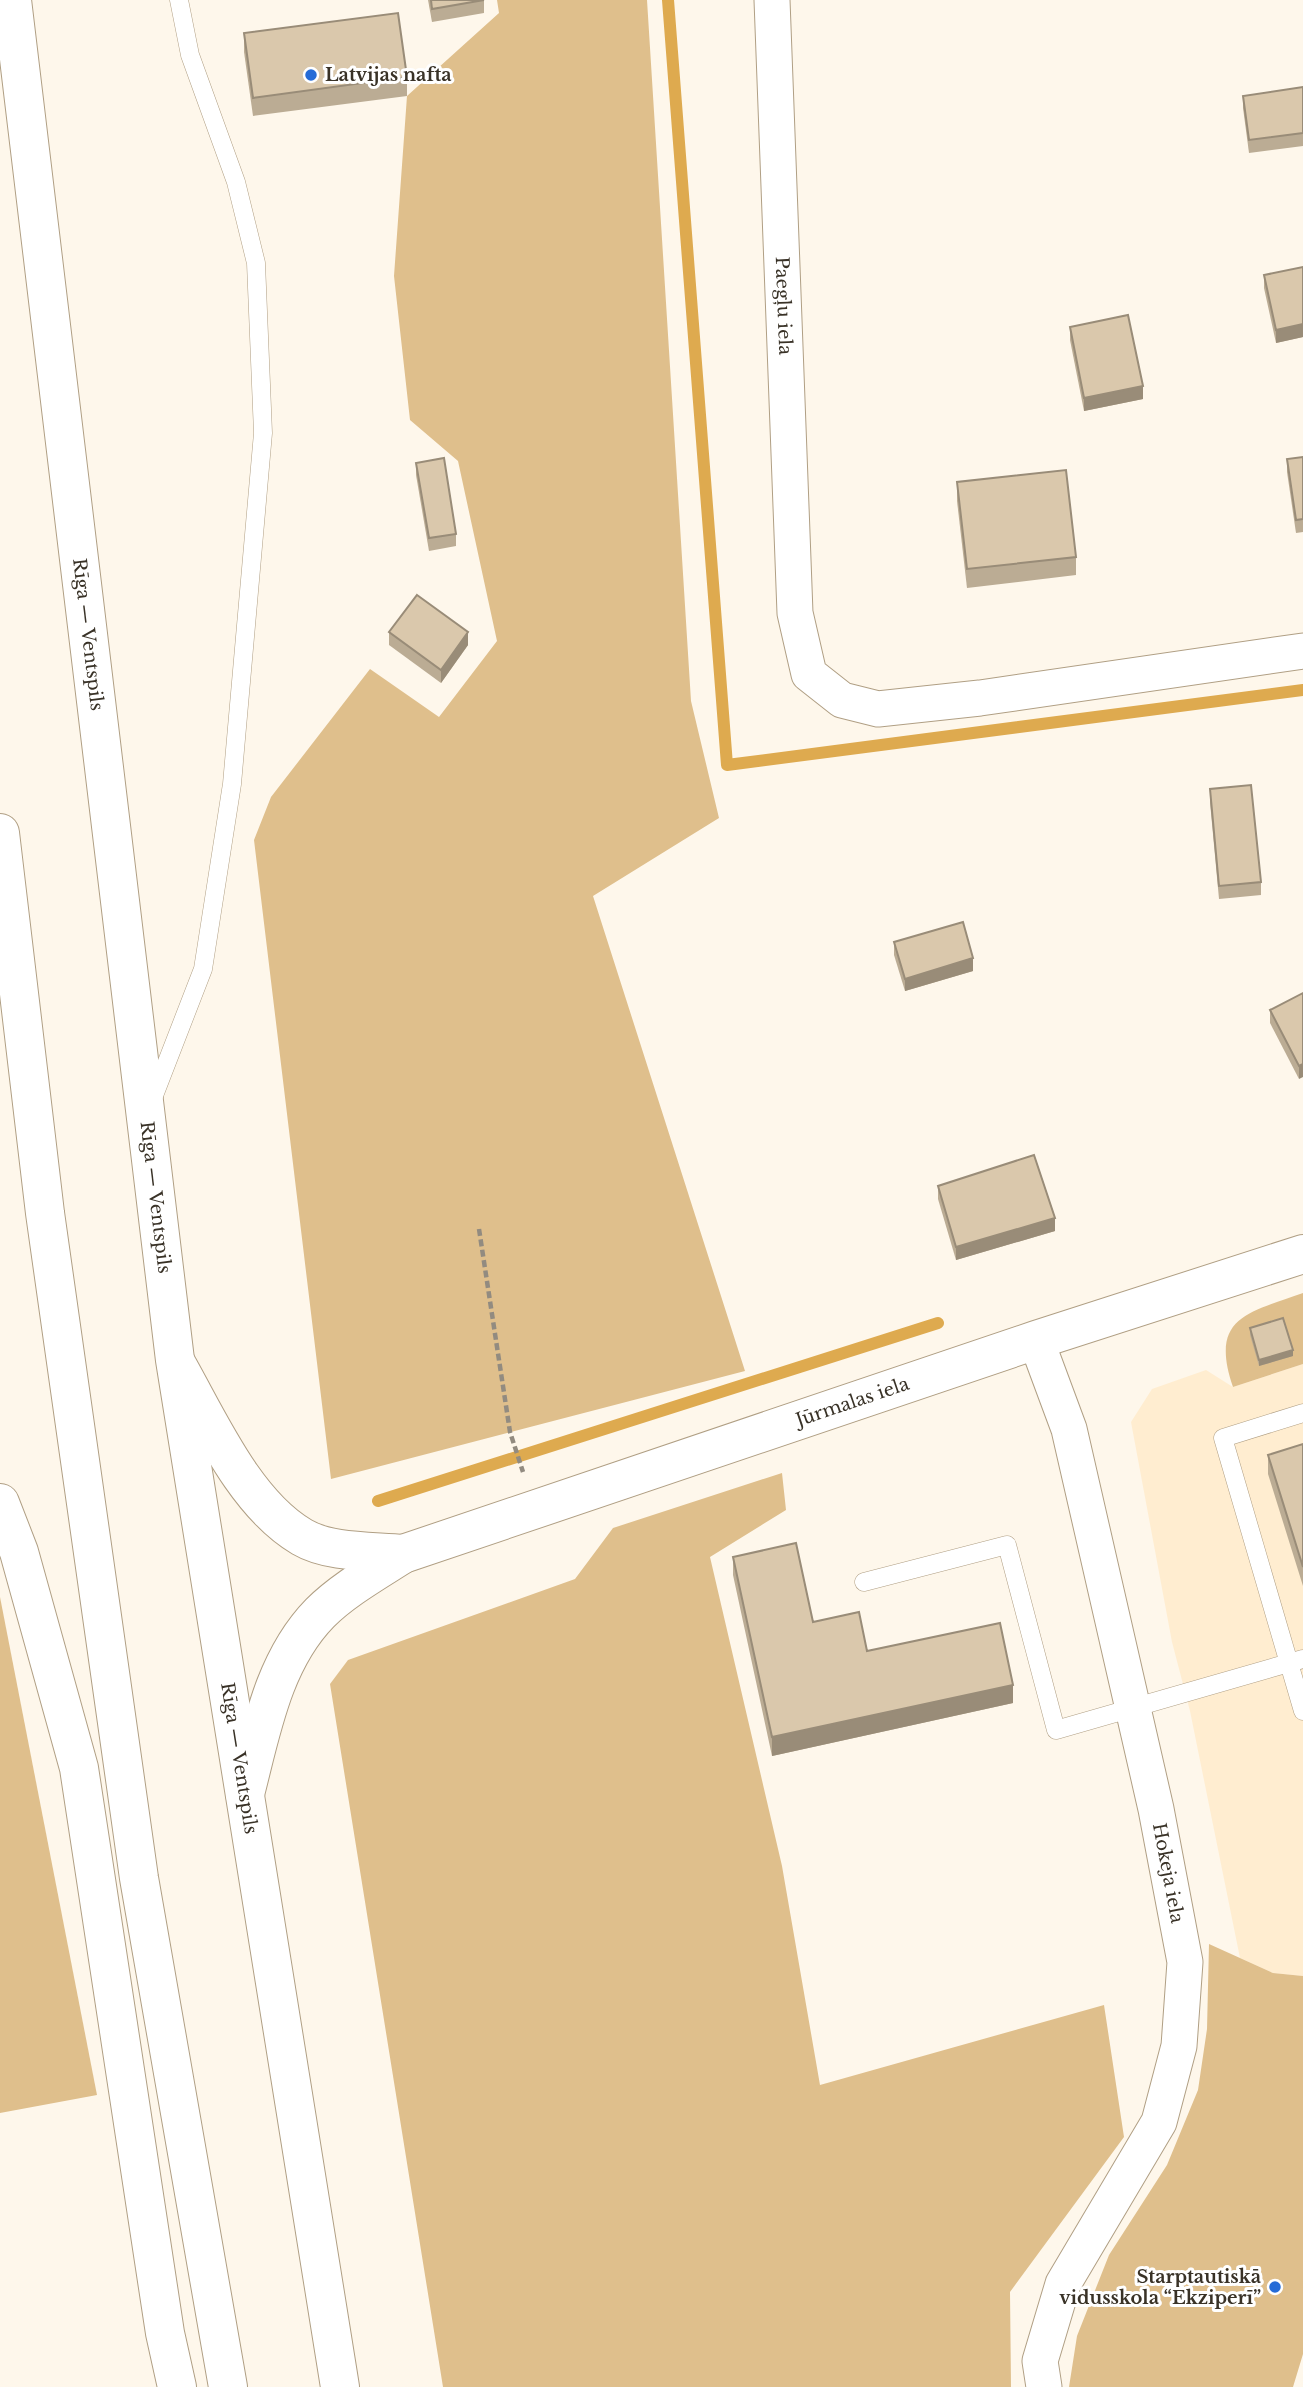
<svg xmlns="http://www.w3.org/2000/svg" width="1303" height="2387" viewBox="0 0 1303 2387" font-family="'Libre Baskerville',serif">
  <rect width="100%" height="100%" fill="#fef7eb"/>
  <!-- built -->
  <polygon fill="#ffedd0" points="1303,1364 1303,1976 1273,1973 1240,1958 1190,1711 1172,1642 1131,1422 1152,1389 1206,1370 1233,1387"/>
  <!-- green -->
  <g fill="#dfbf8c">
    <polygon points="497,0 647,0 691,701 719,818 593,896 745,1371 331,1479 254,840 271,797 370,669 439,717 497,641 458,461 410,420 394,276 407,96 499,13"/>
    <path d="M1303,1293V1364L1233,1387C1209,1317 1248,1313 1303,1293Z"/>
    <polygon points="782,1473 786,1510 710,1557 782,1866 820,2085 1104,2005 1124,2137 1010,2292 1011,2387 443,2387 330,1684 348,1660 575,1579 613,1528"/>
    <polygon points="0,1597 97,2095 0,2113"/>
    <polygon points="1209,1944 1273,1973 1303,1976 1303,2354 1293,2387 1069,2387 1077,2336 1109,2255 1167,2165 1198,2090 1207,2029"/>
  </g>
  <g fill="none" stroke-linecap="round" stroke-linejoin="round">
    <!-- stream -->
    <g stroke="#deaa4f" stroke-width="12">
      <polyline points="668,0 727,765 1303,690"/>
      <polyline points="378,1501 938,1323"/>
    </g>
    <!-- lane casing -->
    <g stroke="#b09f84" stroke-width="19">
      <g id="lane">
        <polyline points="153,1098 203,969 232,784 263,433 256,263 236,182 190,55 179,0"/>
        <polyline points="1303,1413 1223,1438 1303,1711"/>
        <polyline points="864,1582 1007,1545 1056,1730 1303,1659"/>
      </g>
    </g>
    <!-- street casing -->
    <g stroke="#b09f84" stroke-width="37">
      <g id="street">
        <path id="s1" d="M772,0L795,613L809,674L842,700L878,709L980,698L1303,651"/>
        <path id="s2" d="M1036,1340L1069,1429L1156,1809L1185,1962L1179,2046L1159,2122L1063,2284L1040,2361L1044,2387"/>
      </g>
    </g>
    <!-- secondary casing -->
    <g stroke="#b09f84" stroke-width="40">
      <g id="secondary">
        <path d="M176,1363C208,1419 244,1503 302,1537C329,1553 372,1551 403,1554"/>
        <path id="s3" d="M245,1794C261,1732 273,1661 320,1613C343,1590 375,1572 403,1554L1036,1340L1303,1254"/>
      </g>
    </g>
    <!-- highway casing -->
    <g stroke="#b09f84" stroke-width="40">
      <g id="highway">
        <path id="s4" d="M12,0L175,1360L340,2387"/>
        <polyline points="0,833 45,1213 139,1878 228,2387"/>
        <polyline points="0,1503 19,1552 79,1768 165,2333 177,2387"/>
      </g>
    </g>
    <!-- path -->
    <polyline stroke="#928b80" stroke-width="4.5" stroke-dasharray="7 3.5" stroke-linecap="butt" points="479,1229 510,1432 523,1472"/>
    <!-- lane -->
    <use href="#lane" stroke="#fff" stroke-width="18"/>
    <!-- street -->
    <use href="#street" stroke="#fff" stroke-width="35"/>
    <!-- secondary -->
    <use href="#secondary" stroke="#fff" stroke-width="38"/>
    <!-- highway -->
    <use href="#highway" stroke="#fff" stroke-width="38"/>
  </g>
  <!-- wall -->
  <g fill="#bbac94">
    <polygon points="428,0 484,0 484,13 432,22"/>
    <polygon points="244,33 407,77 407,96 253,116 244,52"/>
    <polygon points="1303,87 1303,146 1249,153 1243,108 1243,96"/>
    <polygon points="1303,267 1303,337 1276,343 1264,288 1264,275"/>
    <polygon points="1070,327 1143,399 1084,411 1070,340"/>
    <polygon points="1303,457 1303,532 1296,533 1287,472 1287,459"/>
    <polygon points="416,463 456,534 456,546 429,551 416,475"/>
    <polygon points="957,482 1076,557 1076,575 967,588 957,501"/>
    <polygon points="389,632 468,645 441,683 389,645"/>
    <polygon points="1210,789 1261,882 1261,895 1219,899 1210,802"/>
    <polygon points="894,942 973,971 905,991 894,955"/>
    <polygon points="1303,993 1299,1079 1270,1023 1270,1010"/>
    <polygon points="938,1186 1055,1231 956,1260 938,1199"/>
    <polygon points="1250,1328 1293,1356 1259,1366 1250,1335"/>
    <polygon points="1303,1444 1303,1586 1268,1474 1268,1455"/>
    <polygon points="733,1557 813,1622 867,1651 1013,1703 772,1756 733,1575"/>
  </g>
  <!-- shaded-wall -->
  <g fill="#998c78">
    <polygon points="1303,324 1303,337 1276,343 1276,330"/>
    <polygon points="1143,386 1143,399 1084,411 1084,398"/>
    <polygon points="468,632 468,645 441,683 441,670"/>
    <polygon points="973,958 973,971 905,991 905,979"/>
    <polygon points="1303,1064 1303,1077 1299,1079 1299,1066"/>
    <polygon points="1055,1218 1055,1231 956,1260 956,1247"/>
    <polygon points="1293,1350 1293,1356 1259,1366 1259,1360"/>
    <polygon points="1013,1685 1013,1703 772,1756 772,1737"/>
  </g>
  <!-- building -->
  <g fill="#dac8ac" stroke="#998c78" stroke-width="2">
    <polygon points="431,0 484,0 432,9"/>
    <polygon points="398,13 407,77 253,98 244,33"/>
    <polygon points="1303,87 1303,133 1249,140 1243,96"/>
    <polygon points="1303,267 1303,324 1276,330 1264,275"/>
    <polygon points="1128,315 1143,386 1084,398 1070,327"/>
    <polygon points="1303,457 1303,519 1296,520 1287,459"/>
    <polygon points="444,458 456,534 429,538 416,463"/>
    <polygon points="1066,470 1076,557 967,569 957,482"/>
    <polygon points="417,595 468,632 441,670 389,632"/>
    <polygon points="1251,785 1261,882 1219,886 1210,789"/>
    <polygon points="963,922 973,958 905,979 894,942"/>
    <polygon points="1303,993 1303,1064 1299,1066 1270,1010"/>
    <polygon points="1034,1155 1055,1218 956,1247 938,1186"/>
    <polygon points="1283,1318 1293,1350 1259,1360 1250,1328"/>
    <polygon points="1303,1444 1303,1567 1268,1455"/>
    <polygon points="796,1543 813,1622 859,1612 867,1651 1000,1623 1013,1685 772,1737 733,1557"/>
  </g>
  <!-- markers -->
  <g fill="#256bd7" stroke="#fff" stroke-width="2.5">
    <circle cx="311" cy="75" r="7"/>
    <circle cx="1275" cy="2287" r="7"/>
  </g>
  <g text-anchor="middle" dominant-baseline="central" stroke-width="6" stroke-linejoin="round" paint-order="stroke">
    <!-- poi labels -->
    <g font-size="18" font-weight="bold" fill="#393227" stroke="#fff" text-anchor="start">
      <text x="325" y="75">Latvijas nafta</text>
      <text x="1261" y="2277" text-anchor="end">Starptautiskā<tspan x="1261" dy="21">vidusskola “Ekziperī”</tspan></text>
    </g>
    <!-- street labels -->
    <g font-size="18" fill="#393227" stroke="#fff">
      <text stroke="none"><textPath href="#s1" startOffset="306">Paegļu iela</textPath></text>
      <text stroke="none"><textPath href="#s4" startOffset="639">Rīga — Ventspils</textPath></text>
      <text stroke="none"><textPath href="#s4" startOffset="1206">Rīga — Ventspils</textPath></text>
      <text stroke="none"><textPath href="#s3" startOffset="775">Jūrmalas iela</textPath></text>
      <text stroke="none"><textPath href="#s4" startOffset="1773">Rīga — Ventspils</textPath></text>
      <text stroke="none"><textPath href="#s2" startOffset="550">Hokeja iela</textPath></text>
    </g>
  </g>
</svg>
